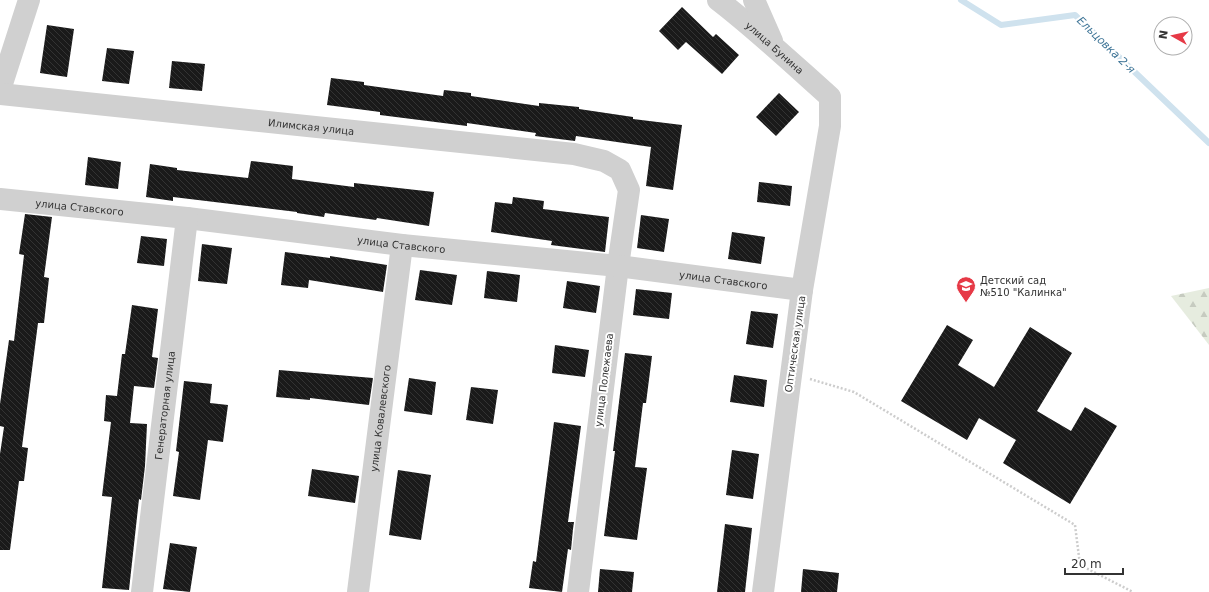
<svg xmlns="http://www.w3.org/2000/svg" width="1209" height="592" viewBox="0 0 1209 592" font-family="'DejaVu Sans',sans-serif">
  <defs>
    <pattern id="forest-firs" width="22" height="20" patternUnits="userSpaceOnUse"><rect width="22" height="20" fill="#e6ecdf"/><path d="M5 1l3.5 6h-7zM16 11l3.5 6h-7z" fill="#c6cbc0"/></pattern>
    <pattern id="building-back-hatch" width="6" height="6" patternUnits="userSpaceOnUse"><rect width="6" height="6" fill="#1a1a1a"/><path d="M-1 5l2 2M0 0l6 6M5-1l2 2" fill="none" stroke="#333"/></pattern>
  </defs>
  <rect width="100%" height="100%" fill="#fff"/>
  <!-- forest -->
  <polygon fill="url(#forest-firs)" points="1209,288 1209,345 1171,296"/>
  <g fill="none" stroke-linecap="round" stroke-linejoin="round">
    <!-- stream -->
    <polyline stroke="#cfe2ee" stroke-width="6" points="961,0 1001,25 1075,15 1209,143"/>
  </g>
  <!-- building -->
  <g fill="url(#building-back-hatch)">
    <polygon points="682,7 713,37 716,34 739,55 722,74 686,42 678,50 659,31"/>
    <polygon points="47,25 74,29 67,77 40,73"/>
    <polygon points="107,48 134,51 129,84 102,81"/>
    <polygon points="172,61 205,64 202,91 169,88"/>
    <polygon points="331,78 364,82 364,85 443,96 444,90 471,93 471,96 539,106 539,103 579,107 579,109 633,117 633,119 682,125 673,190 646,186 651,147 576,136 575,141 535,136 536,133 467,123 467,126 380,115 380,112 327,105"/>
    <polygon points="779,93 799,112 776,136 756,117"/>
    <polygon points="88,157 121,162 118,189 85,185"/>
    <polygon points="251,161 293,166 292,179 354,187 354,183 434,192 429,226 377,218 376,220 325,213 324,217 297,213 297,212 173,197 173,201 146,197 150,164 177,168 177,170 248,178"/>
    <polygon points="759,182 792,186 790,206 757,202"/>
    <polygon points="513,197 544,201 543,209 609,217 605,252 551,245 552,241 491,232 495,202 512,204"/>
    <polygon points="25,214 52,217 44,277 49,278 44,323 38,323 22,447 28,448 24,481 19,481 10,550 0,550 0,454 4,427 0,426 0,404 9,340 14,341 24,255 19,254"/>
    <polygon points="641,215 669,219 664,252 637,248"/>
    <polygon points="732,232 765,237 761,264 728,259"/>
    <polygon points="141,236 167,239 164,266 137,263"/>
    <polygon points="202,244 232,248 227,284 198,281"/>
    <polygon points="285,252 330,258 330,256 387,265 383,292 309,280 308,288 281,285"/>
    <polygon points="420,270 457,275 452,305 415,300"/>
    <polygon points="487,271 520,275 517,302 484,298"/>
    <polygon points="567,281 600,286 596,313 563,308"/>
    <polygon points="636,289 672,293 669,319 633,315"/>
    <polygon points="132,305 158,309 152,357 158,358 154,388 134,386 130,423 147,424 145,466 141,500 139,499 129,590 102,588 112,497 102,496 111,422 104,421 106,395 117,396 122,354 125,354"/>
    <polygon points="751,311 778,314 773,348 746,344"/>
    <polygon points="947,325 973,340 958,365 994,387 1030,327 1072,353 1037,411 1071,431 1085,407 1117,426 1070,504 1003,463 1016,440 979,418 967,440 901,401"/>
    <polygon points="555,345 589,350 585,377 552,373"/>
    <polygon points="625,353 652,356 646,403 643,403 635,467 647,468 637,540 604,536 615,451 613,451"/>
    <polygon points="279,370 373,378 369,405 310,398 310,400 276,397"/>
    <polygon points="734,375 767,380 764,407 730,402"/>
    <polygon points="409,378 436,382 432,415 404,411"/>
    <polygon points="184,381 212,384 210,403 228,405 223,442 208,440 200,500 173,496 179,452 176,451"/>
    <polygon points="471,387 498,390 493,424 466,420"/>
    <polygon points="554,422 581,426 568,522 574,522 573,529 571,550 568,549 562,592 529,588 533,561 536,562"/>
    <polygon points="732,450 759,454 753,499 726,495"/>
    <polygon points="312,469 359,476 355,503 308,496"/>
    <polygon points="398,470 431,475 421,540 389,535"/>
    <polygon points="725,524 752,528 745,592 717,592"/>
    <polygon points="170,543 197,547 190,592 163,589"/>
    <polygon points="600,569 634,572 632,592 598,592"/>
    <polygon points="803,569 839,573 837,592 801,592"/>
  </g>
  <g fill="none" stroke-linecap="round" stroke-linejoin="round">
    <!-- path -->
    <polyline stroke="#cdcdcd" stroke-width="2.5" stroke-dasharray="2 2" stroke-linecap="butt" points="810,379 854,392 1075,525 1080,565 1133,592"/>
    <!-- minor -->
    <g stroke="#d0d0d0" stroke-width="22">
      <path id="s1" d="M718,0C757,30 793,64 830,97V126L802,290L763,592"/>
      <polyline points="754,0 772,41"/>
      <polyline points="0,90 29,0"/>
      <path id="s2" d="M0,94L574,154L604,161L620,170L629,190L618,266L578,592"/>
      <path id="s3" d="M0,199L187,218L402,245L618,266L802,290"/>
      <path id="s4" d="M142,592L187,218"/>
      <path id="s5" d="M358,592L402,245"/>
    </g>
  </g>
  <!-- icons -->
  <defs>
    <g id="school-pin" transform="scale(1)"><path d="M0 17L-7.5 6A9.5 9.5 0 1 1 7.5 6Z" fill="#e63946" stroke="#fff"/><path d="M0-5L7-2L0 1L-7-2ZM-4 1L0 2.5L4 1V4Q0 6-4 4Z" fill="#fff"/></g>
  </defs>
  <g fill-rule="evenodd">
    <use href="#school-pin" x="966" y="286"/>
  </g>
  <g text-anchor="middle" dominant-baseline="central" stroke-width="4" stroke-linejoin="round" paint-order="stroke">
    <!-- street labels -->
    <g font-size="10" fill="#333" stroke="#fff">
      <text stroke="none"><textPath href="#s1" startOffset="74">улица Бунина</textPath></text>
      <text stroke="none"><textPath href="#s2" startOffset="313">Илимская улица</textPath></text>
      <text stroke="none"><textPath href="#s3" startOffset="80">улица Ставского</textPath></text>
      <text stroke="none"><textPath href="#s3" startOffset="404">улица Ставского</textPath></text>
      <text stroke="none"><textPath href="#s3" startOffset="728">улица Ставского</textPath></text>
      <text transform="translate(795 344) rotate(-82)">Оптическая улица</text>
      <text transform="translate(604 380) rotate(-83)">улица Полежаева</text>
      <text stroke="none"><textPath href="#s4" startOffset="188">Генераторная улица</textPath></text>
      <text stroke="none"><textPath href="#s5" startOffset="175">улица Ковалевского</textPath></text>
    </g>
    <!-- poi labels -->
    <g font-size="10" fill="#333" stroke="#fff" text-anchor="start">
      <text x="980" y="280">Детский сад<tspan x="980" dy="12">№510 "Калинка"</tspan></text>
    </g>
    <!-- water labels -->
    <g font-size="11" font-style="italic" fill="#3f7597" stroke="#fff">
      <text transform="translate(1106 45) rotate(44)">Ельцовка 2-я</text>
    </g>
  </g>
  <!-- north arrow -->
  <g transform="translate(1173 36) rotate(278)"><circle r="19" fill="#ffffff" stroke="#adadad"/>
  <path d="M0-3L7 15L0 10L-7 15Z" fill="#e63946"/>
  <text y="-6" font-size="11" font-weight="bold" text-anchor="middle" fill="#333333">N</text>
  </g>
  <!-- scale -->
  <path d="M1065 568v6h58v-6" fill="none" stroke="#333333" stroke-width="2"/>
  <text x="1071" y="568" font-size="12" fill="#333333" stroke="#ffffff" stroke-width="3" paint-order="stroke">20 m</text>
</svg>
